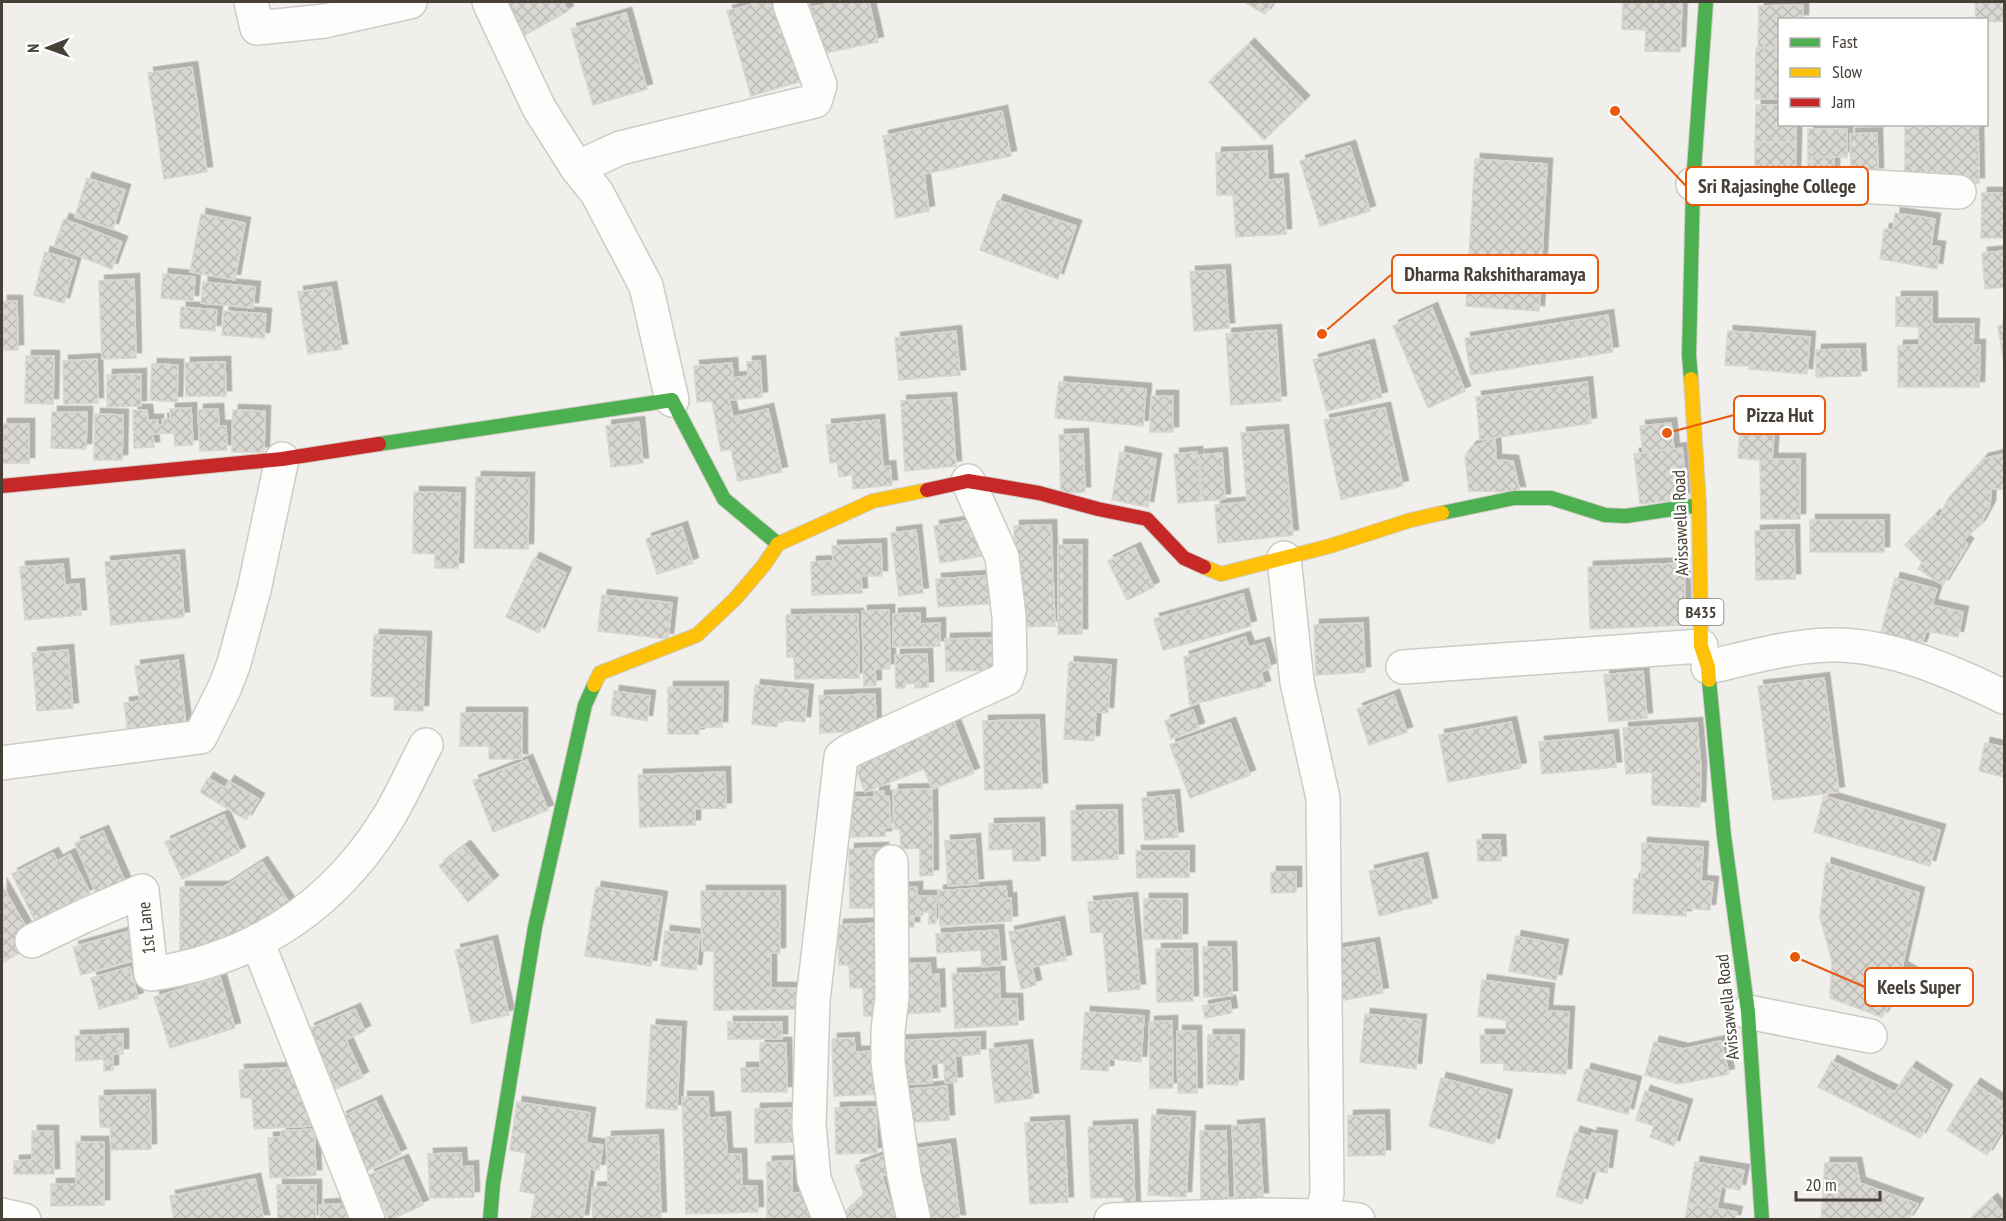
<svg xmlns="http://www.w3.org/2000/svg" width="2006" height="1221" viewBox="0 0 2006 1221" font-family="'PT Sans Narrow',sans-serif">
  <defs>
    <pattern id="building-cross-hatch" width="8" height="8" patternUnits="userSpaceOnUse" patternTransform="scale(1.5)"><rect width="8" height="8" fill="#dad8d3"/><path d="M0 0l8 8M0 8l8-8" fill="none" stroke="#bcbab6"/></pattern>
    <filter id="shadow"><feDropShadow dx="5.5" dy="-5.5" stdDeviation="0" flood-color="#0004"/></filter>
  </defs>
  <rect width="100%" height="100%" fill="#f0efeb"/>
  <!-- building -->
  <g fill="url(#building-cross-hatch)" stroke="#d9d6d1" stroke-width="1.5" filter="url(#shadow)">
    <polygon points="507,2 563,2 568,11 525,35"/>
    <polygon points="760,2 780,2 802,81 751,96 727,11"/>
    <polygon points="838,2 869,2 878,42 815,55 805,8"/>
    <polygon points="1244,2 1273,2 1265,14"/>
    <polygon points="1623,2 1682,2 1680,52 1645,51 1646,30 1622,29"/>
    <polygon points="1975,2 2004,2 2004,21 1986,22 1986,20 1976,20"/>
    <polygon points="1803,5 1803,20 1780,20 1780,48 1758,48 1759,6"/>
    <polygon points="626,13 647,89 593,105 571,29"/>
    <polygon points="1249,44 1304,101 1264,140 1209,82"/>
    <polygon points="1756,48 1780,48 1780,99 1755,99"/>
    <polygon points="192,67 207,172 164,179 148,73"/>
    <polygon points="1756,105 1780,105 1780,124 1796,124 1796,142 1755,142"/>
    <polygon points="1002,111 1011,156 924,174 929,211 896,218 883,136"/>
    <polygon points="1905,124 1978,124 1979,183 1945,184 1945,172 1905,173"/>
    <rect x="1808" y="129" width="39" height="28"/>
    <polygon points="1877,133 1878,173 1851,174 1850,134"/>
    <polygon points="1755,142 1796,142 1795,178 1755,178"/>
    <polygon points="1350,146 1370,211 1320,226 1300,161"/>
    <polygon points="1267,151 1268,180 1283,179 1286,234 1236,237 1233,195 1217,195 1216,153"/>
    <rect x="1808" y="157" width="26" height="26"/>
    <polygon points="1475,159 1547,164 1539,311 1466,306"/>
    <polygon points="87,178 125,190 113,229 75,217"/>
    <polygon points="1982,193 2004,193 2004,238 1981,238"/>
    <polygon points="998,200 1076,226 1058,279 980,250"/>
    <polygon points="1895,213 1935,219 1931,246 1940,247 1937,269 1880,259 1884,229 1893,230"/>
    <polygon points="201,214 245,223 235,280 190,272"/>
    <polygon points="64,219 122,242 112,269 54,246"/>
    <polygon points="2004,251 2004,287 1985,289 1982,253"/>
    <polygon points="45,252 76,261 64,303 34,295"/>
    <polygon points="1225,270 1229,328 1194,331 1190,272"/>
    <polygon points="163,274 195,277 193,301 161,298"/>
    <polygon points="134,279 136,358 102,359 99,281"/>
    <polygon points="203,282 255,287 253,308 201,303"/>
    <polygon points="331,287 342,349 308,354 298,292"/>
    <polygon points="1896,297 1932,297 1932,324 1974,324 1973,345 1980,345 1979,387 1898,387 1898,346 1919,345 1919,327 1896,326"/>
    <polygon points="2,301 17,301 18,350 2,350"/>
    <polygon points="181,307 217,310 215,331 180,328"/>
    <polygon points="1432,308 1465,391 1428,408 1393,326"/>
    <polygon points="224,311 266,314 264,338 222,335"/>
    <polygon points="1608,315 1613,352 1471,375 1465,338"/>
    <polygon points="2004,325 2004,363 1998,326"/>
    <polygon points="1276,330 1281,401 1231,405 1226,334"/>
    <polygon points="956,331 960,375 899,380 895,338"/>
    <polygon points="1728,331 1810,337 1807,374 1749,369 1750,366 1725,365"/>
    <polygon points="1369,345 1382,397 1327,411 1313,360"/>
    <polygon points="1860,349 1861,376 1816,377 1816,350"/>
    <polygon points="26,356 54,356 53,404 25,403"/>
    <polygon points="97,359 98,403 64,404 63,361"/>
    <polygon points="760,361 762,397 729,400 733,417 768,409 782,472 738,481 731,449 721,451 712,401 697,402 694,366 732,363 733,378 748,376 747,362"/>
    <polygon points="225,362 226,396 186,396 185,363"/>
    <polygon points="152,364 178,365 177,402 150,400"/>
    <polygon points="141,374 141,406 107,407 107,375"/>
    <polygon points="1059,382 1146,389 1143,426 1055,418"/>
    <polygon points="1587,382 1591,423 1480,440 1476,397"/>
    <polygon points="1151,396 1173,396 1173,432 1150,432"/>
    <polygon points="951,398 956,466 905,471 901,401"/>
    <polygon points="191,408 193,445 175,446 174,433 153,434 154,447 134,448 133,410 147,410 148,420 158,420 158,425 163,425 162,419 170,419 170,409"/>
    <polygon points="1385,408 1403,486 1341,499 1324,420"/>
    <polygon points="218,409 219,426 226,426 227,450 200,451 198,410"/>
    <polygon points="233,410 265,411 264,452 232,452"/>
    <polygon points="52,412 87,412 86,449 51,448"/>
    <polygon points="95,414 123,415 122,460 94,460"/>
    <polygon points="879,420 883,467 890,466 892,485 853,489 852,475 839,477 837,462 830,463 826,425"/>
    <polygon points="639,422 643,463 611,467 606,426"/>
    <polygon points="1671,423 1674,449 1643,452 1640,426"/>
    <rect x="2" y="424" width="27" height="39"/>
    <polygon points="1283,430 1293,535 1218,543 1215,505 1247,502 1241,433"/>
    <polygon points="1740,430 1774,433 1772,459 1800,459 1800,519 1761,519 1760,460 1738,458"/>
    <polygon points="1083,434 1085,492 1061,493 1059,435"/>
    <polygon points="1495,438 1496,460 1513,461 1520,492 1469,491 1465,456 1471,447"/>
    <polygon points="1682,448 1688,498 1640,504 1634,454"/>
    <polygon points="1120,452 1156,459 1148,507 1112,500"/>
    <polygon points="1197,452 1201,501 1178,503 1174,454"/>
    <polygon points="1222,453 1225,499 1203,501 1199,455"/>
    <polygon points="2004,454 2004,489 1991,489 1990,506 1980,525 1963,540 1968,544 1943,585 1918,569 1922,562 1905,545 1935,515 1939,518 1948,499 1983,459"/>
    <polygon points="476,477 529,478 528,549 474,548"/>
    <polygon points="414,492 460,493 458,568 435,568 435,554 413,553"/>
    <polygon points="978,519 984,556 940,563 934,526"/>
    <rect x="1810" y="520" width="74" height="32"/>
    <polygon points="1051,525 1055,626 1017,627 1014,526"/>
    <polygon points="682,527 693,563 657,574 646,539"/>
    <polygon points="916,530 923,593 899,596 891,533"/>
    <polygon points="1794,530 1795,579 1756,580 1755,531"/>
    <polygon points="881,544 882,576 861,576 862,593 812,595 811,562 833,561 832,546"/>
    <rect x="1058" y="545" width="24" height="89"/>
    <polygon points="1135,548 1154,587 1127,600 1108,561"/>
    <polygon points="179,555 184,617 111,625 105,562"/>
    <polygon points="534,558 566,573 539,633 506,617"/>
    <polygon points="1684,563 1686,625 1590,629 1588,567"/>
    <polygon points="63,564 65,585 79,584 81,615 25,620 20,567"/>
    <polygon points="999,575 1001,603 938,607 936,579"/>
    <polygon points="1895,578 1937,589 1932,605 1963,612 1958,637 1926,631 1921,647 1880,636"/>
    <polygon points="1243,594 1251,626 1163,650 1154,619"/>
    <polygon points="602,595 672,603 668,639 598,631"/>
    <polygon points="889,610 890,669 875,669 876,685 864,686 862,611"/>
    <polygon points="920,613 920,624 940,623 940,646 893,647 893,614"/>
    <polygon points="858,614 859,678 795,679 794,657 787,657 786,615"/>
    <polygon points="1363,623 1365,672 1316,675 1314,625"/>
    <polygon points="374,635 426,637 423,711 394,710 395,697 371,696"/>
    <polygon points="1245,637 1249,647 1264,643 1271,668 1261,672 1265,686 1190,705 1184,657"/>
    <polygon points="995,638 996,670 946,671 945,639"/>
    <polygon points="68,650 73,708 37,711 32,653"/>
    <polygon points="927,654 928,687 915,688 915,683 905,684 905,688 896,688 895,655"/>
    <polygon points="178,660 187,733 129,740 124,703 140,701 135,666"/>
    <polygon points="1069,662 1111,665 1108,713 1096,712 1094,741 1064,739"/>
    <polygon points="1643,671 1647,718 1609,722 1604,675"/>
    <polygon points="1824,678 1839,792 1773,800 1758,686"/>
    <polygon points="755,685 808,690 805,722 778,720 777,727 752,724"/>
    <polygon points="668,687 723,687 722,727 699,727 699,734 668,734"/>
    <polygon points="614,691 650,696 647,721 611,715"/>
    <polygon points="875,694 876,731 820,733 819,696"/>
    <polygon points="1394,695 1407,732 1369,745 1357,709"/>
    <polygon points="1193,710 1199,728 1171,739 1165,721"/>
    <polygon points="461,713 522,713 522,759 489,759 489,746 460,746"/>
    <polygon points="1039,720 1042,788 985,790 983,721"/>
    <polygon points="954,722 974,773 932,789 924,769 865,792 853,761"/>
    <polygon points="1511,722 1521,768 1448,782 1439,735"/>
    <polygon points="1230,723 1250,775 1190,798 1170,745"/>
    <polygon points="1697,723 1701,768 1700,807 1652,805 1652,772 1626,774 1623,728"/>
    <polygon points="1613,735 1616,767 1542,774 1539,742"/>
    <polygon points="1985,743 2004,747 2004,777 1979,771"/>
    <polygon points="527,760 548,810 493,832 473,781"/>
    <polygon points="725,772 726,808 695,809 695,825 640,827 638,775"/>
    <polygon points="208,778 225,788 229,781 259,799 246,820 200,792"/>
    <polygon points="932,789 933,875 920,876 920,848 901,849 900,829 894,829 893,790"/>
    <polygon points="874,791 884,791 884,797 889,796 891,827 885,828 886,836 851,837 850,798 874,797"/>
    <polygon points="1174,795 1178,837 1145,840 1142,798"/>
    <polygon points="1824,796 1940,830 1930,866 1814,832"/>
    <polygon points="1117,810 1118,859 1072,861 1071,811"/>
    <polygon points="224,815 240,852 182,879 165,842"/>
    <polygon points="1039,823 1040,861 1013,861 1013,849 989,850 989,824"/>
    <polygon points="103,831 129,891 100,903 75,843"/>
    <polygon points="975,839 978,884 948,886 945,841"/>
    <polygon points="1477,840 1500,840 1501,861 1478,861"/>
    <polygon points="1642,843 1703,847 1701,881 1713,882 1710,910 1686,908 1686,916 1633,913 1634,879 1641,879"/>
    <polygon points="465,846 493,881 468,902 439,866"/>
    <polygon points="883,848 884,908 850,908 849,849"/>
    <polygon points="1136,851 1189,851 1189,877 1137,878"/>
    <polygon points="53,853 57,861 70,854 90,893 35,921 12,874"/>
    <polygon points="1422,858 1432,903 1379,916 1369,871"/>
    <polygon points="262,862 292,907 225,950 180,950 180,887 224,887"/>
    <polygon points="1826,863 1919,893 1902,967 1926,981 1925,998 1895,996 1882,1017 1830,998 1832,961 1820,917"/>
    <polygon points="1271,872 1296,872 1296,892 1271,893"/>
    <polygon points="2,885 27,929 16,935 24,950 2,963"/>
    <polygon points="1006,886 1007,899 1011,898 1012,921 940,926 938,891"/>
    <polygon points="596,887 662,897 651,966 585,956"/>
    <polygon points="917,887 917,896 936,896 936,923 929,924 929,912 923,912 923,915 914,916 914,927 900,927 900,888"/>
    <polygon points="701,891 780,891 780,953 771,953 771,988 798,988 799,1009 714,1010 714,951 702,951"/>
    <polygon points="1132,898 1140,989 1108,992 1103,932 1091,933 1088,902"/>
    <rect x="1144" y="899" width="38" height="40"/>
    <polygon points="1059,922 1066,960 1032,967 1036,985 1021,989 1009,932"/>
    <polygon points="884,923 886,1016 864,1016 863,988 850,988 849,965 839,965 838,925"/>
    <polygon points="137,929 144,957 81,975 73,947"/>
    <polygon points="998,930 1001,965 982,967 981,950 937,953 936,934"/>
    <polygon points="665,931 700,935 696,970 661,966"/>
    <polygon points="1516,936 1563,945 1556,980 1509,971"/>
    <polygon points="492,941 509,1015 472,1023 455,950"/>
    <polygon points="1374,943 1383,993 1334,1002 1325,951"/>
    <polygon points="1203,947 1231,947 1232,996 1204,997"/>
    <polygon points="1156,949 1192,949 1193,1001 1157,1002"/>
    <polygon points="930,963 931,975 939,974 940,1012 901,1014 903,964"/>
    <polygon points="130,967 138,998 99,1009 91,978"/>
    <polygon points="999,972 1000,999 1017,999 1018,1025 955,1028 952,974"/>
    <polygon points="220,977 235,1028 170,1048 154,997"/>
    <polygon points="1482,980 1549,989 1547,1011 1569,1012 1566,1074 1504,1070 1504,1063 1481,1063 1480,1035 1506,1035 1506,1020 1478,1016"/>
    <polygon points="1230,1001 1232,1013 1205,1018 1203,1006"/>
    <polygon points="355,1009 365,1031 346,1040 363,1077 336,1089 309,1029"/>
    <polygon points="1085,1012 1144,1016 1141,1062 1109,1059 1108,1071 1081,1069"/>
    <polygon points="1365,1014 1421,1020 1416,1069 1360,1062"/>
    <polygon points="1172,1021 1173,1088 1150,1088 1149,1022"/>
    <rect x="728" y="1022" width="54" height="17"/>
    <polygon points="651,1025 681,1027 677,1110 646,1108"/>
    <polygon points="1177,1031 1196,1031 1197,1093 1178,1093"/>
    <polygon points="123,1034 123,1054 113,1054 113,1070 104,1071 104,1059 76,1061 75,1036"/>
    <polygon points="1208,1035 1239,1035 1238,1085 1207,1084"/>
    <polygon points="980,1037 980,1054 955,1056 957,1082 945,1083 944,1063 931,1064 932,1083 894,1085 891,1041"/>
    <polygon points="854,1038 855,1052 882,1051 884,1094 834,1096 832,1039"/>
    <polygon points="1721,1041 1729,1074 1679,1084 1645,1075 1654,1042 1683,1049"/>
    <polygon points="760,1043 786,1043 787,1092 742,1092 741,1068 760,1068"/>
    <polygon points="1027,1045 1033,1098 995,1103 989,1049"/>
    <polygon points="1832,1061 1895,1092 1911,1067 1947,1090 1920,1138 1818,1087"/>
    <polygon points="307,1067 310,1126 254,1129 252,1098 241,1098 239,1070"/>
    <polygon points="1586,1069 1636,1082 1628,1114 1577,1101"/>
    <polygon points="1441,1078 1507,1095 1494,1144 1429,1126"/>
    <polygon points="1975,1084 2004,1103 2004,1127 1987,1155 1947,1130"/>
    <polygon points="947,1086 949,1120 902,1123 900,1090"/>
    <polygon points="1645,1091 1687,1105 1674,1146 1650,1137 1654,1126 1636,1120"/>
    <polygon points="150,1095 151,1149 111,1150 110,1127 100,1127 99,1096"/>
    <polygon points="682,1097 708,1097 709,1118 725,1117 727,1154 741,1154 742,1186 757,1186 758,1212 686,1214"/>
    <polygon points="376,1101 401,1154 367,1171 341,1117"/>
    <polygon points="517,1102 590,1113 586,1143 603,1145 599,1170 590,1169 583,1220 531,1220 535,1194 520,1191 526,1153 510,1150"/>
    <polygon points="876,1107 877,1153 836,1154 835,1108"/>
    <polygon points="801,1108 801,1142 755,1143 755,1109"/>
    <polygon points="1152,1115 1190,1117 1186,1197 1148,1195"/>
    <polygon points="1384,1115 1385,1155 1348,1156 1348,1116"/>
    <polygon points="1064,1121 1068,1202 1030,1204 1025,1123"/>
    <polygon points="1259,1124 1263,1198 1236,1199 1232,1126"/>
    <polygon points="1132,1125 1135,1210 1125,1210 1124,1197 1091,1198 1088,1127"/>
    <polygon points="314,1129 316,1175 270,1178 268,1138 281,1137 281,1131"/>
    <polygon points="32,1131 53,1131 54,1174 14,1174 14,1161 32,1160"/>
    <polygon points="1200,1131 1226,1131 1228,1202 1201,1202"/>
    <polygon points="1575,1132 1592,1137 1592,1133 1612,1136 1607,1173 1592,1171 1582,1204 1556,1196"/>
    <polygon points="658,1135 661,1217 593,1220 592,1188 608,1187 606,1137"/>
    <polygon points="76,1142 104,1142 104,1205 51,1206 51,1184 76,1184"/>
    <polygon points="950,1144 960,1220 919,1220 910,1150"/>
    <polygon points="461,1153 462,1167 473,1166 474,1197 430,1198 428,1154"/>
    <polygon points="887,1154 894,1170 882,1176 889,1199 907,1220 848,1220 843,1214 864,1195 855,1166"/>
    <polygon points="403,1160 423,1205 389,1220 369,1175"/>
    <polygon points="792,1161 792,1193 810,1193 810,1220 767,1220 767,1162"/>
    <polygon points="1695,1162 1744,1170 1740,1190 1721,1187 1717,1209 1688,1203"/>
    <polygon points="1825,1163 1856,1163 1860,1183 1918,1204 1908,1220 1821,1220"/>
    <polygon points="255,1179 264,1220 174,1220 170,1196"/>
    <polygon points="277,1185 316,1185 316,1220 278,1220"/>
    <polygon points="1992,1199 2004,1214 2004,1220 1969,1220"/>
    <polygon points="355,1203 356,1220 320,1220 319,1205"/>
    <polygon points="1688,1203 1737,1212 1735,1220 1685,1220"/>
  </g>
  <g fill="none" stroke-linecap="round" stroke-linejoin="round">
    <!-- street casing -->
    <g stroke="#cdcbc7" stroke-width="36">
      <g id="street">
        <polyline points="251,2 257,28 325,21 410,2"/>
        <polyline points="489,2 539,108 577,168 597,193 646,286 672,400"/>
        <polyline points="577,168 620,148 815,101 820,85 790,5"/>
        <polyline points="1693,184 1859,186 1959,192"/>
        <polyline points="1284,558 1297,682 1323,798 1327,1193 1322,1216"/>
        <polyline points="1403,667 1701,646"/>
        <path d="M1708,667C1748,658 1788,646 1830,645C1887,643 1953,672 2004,697"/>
        <polyline points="2,763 200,737 225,687 234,663 254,590 282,459"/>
        <polyline points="891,862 892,998 888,1030 888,1063 904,1175 914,1220"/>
        <path d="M32,941L84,916L142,891L151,974C253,959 333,907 388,818C402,795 413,769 426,745"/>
        <polyline points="257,941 368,1220"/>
        <polyline points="1748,1012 1870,1036"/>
        <polyline points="2,1215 24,1220"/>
        <polyline points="830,1220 814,1179 809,1125 813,1000 841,757 849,751 1006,679 1010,668 1009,617 1002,557 968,481"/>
        <polyline points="1111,1220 1261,1215 1322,1216 1358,1220"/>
      </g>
    </g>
    <!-- fast casing -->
    <g stroke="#cecbc2" stroke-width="16">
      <g id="fast">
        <polyline points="1691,379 1689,355 1693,184 1706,2"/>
        <polyline points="379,444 672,400 724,499 778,544"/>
        <polyline points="1442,513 1514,498 1551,498 1605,515 1626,516 1699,505"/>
        <polyline points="1709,680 1724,836 1748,1012 1762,1220"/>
        <polyline points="490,1220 493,1184 535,927 585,705 594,685"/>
      </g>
    </g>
    <!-- slow casing -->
    <g stroke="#cecbc2" stroke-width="16">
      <g id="slow">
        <polyline points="1691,379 1699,505 1701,646 1708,667 1709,680"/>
        <polyline points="1204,567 1221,574 1330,546 1411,520 1442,513"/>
        <polyline points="594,685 600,673 697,635 735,599 764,565 778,544 873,501 927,490"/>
      </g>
    </g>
    <!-- jam casing -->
    <g stroke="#cecbc2" stroke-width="16">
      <g id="jam">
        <polyline points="2,486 282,459 379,444"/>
        <polyline points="927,490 968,481 1039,493 1098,509 1147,519 1184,558 1204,567"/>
      </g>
    </g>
    <!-- street -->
    <use href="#street" stroke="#fdfdfc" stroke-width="33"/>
    <!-- fast -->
    <use href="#fast" stroke="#4caf50" stroke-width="14"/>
    <!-- slow -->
    <use href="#slow" stroke="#ffc107" stroke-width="14"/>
    <!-- jam -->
    <use href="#jam" stroke="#c62828" stroke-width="14"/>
  </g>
  <g text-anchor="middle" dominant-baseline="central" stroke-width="5" stroke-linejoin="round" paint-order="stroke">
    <!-- shield labels -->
    <rect fill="#fff" stroke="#7e7973" stroke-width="1.5" x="1678.5" y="599" width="45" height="26" rx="4.5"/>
    <g font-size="16" font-weight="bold" fill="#464037">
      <text x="1701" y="612">B435</text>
    </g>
    <!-- street labels -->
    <g font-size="18" fill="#464037" stroke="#fff">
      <text transform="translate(1680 523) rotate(-92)">Avissawella Road</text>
      <text transform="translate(146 928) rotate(-96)">1st Lane</text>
      <text transform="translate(1727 1007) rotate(-96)">Avissawella Road</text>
    </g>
  </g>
  <!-- callouts -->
  <path fill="none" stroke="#e8590c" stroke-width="2" d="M1615 111L1686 186M1322 334L1392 274M1667 433L1734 415M1795 957L1865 987"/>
  <g fill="#e8590c" stroke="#fff" stroke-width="2">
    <circle cx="1615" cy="111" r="6"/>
    <circle cx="1322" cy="334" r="6"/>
    <circle cx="1667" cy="433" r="6"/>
    <circle cx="1795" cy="957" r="6"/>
  </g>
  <g fill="#fff" stroke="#e8590c" stroke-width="2">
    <rect x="1686" y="167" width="182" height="38" rx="6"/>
    <rect x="1392" y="255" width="206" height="38" rx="6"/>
    <rect x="1734" y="396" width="91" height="38" rx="6"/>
    <rect x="1865" y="968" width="108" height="38" rx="6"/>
  </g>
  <g font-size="20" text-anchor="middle" font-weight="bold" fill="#464037">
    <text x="1777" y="193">Sri Rajasinghe College</text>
    <text x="1495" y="281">Dharma Rakshitharamaya</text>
    <text x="1780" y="422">Pizza Hut</text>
    <text x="1919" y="994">Keels Super</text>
  </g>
  <!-- border -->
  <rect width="2006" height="1221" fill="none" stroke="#464037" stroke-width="6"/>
  <!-- legend -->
  <rect x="1778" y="18" width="210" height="108" fill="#ffffff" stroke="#b5b3af" stroke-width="1.5"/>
  <rect x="1790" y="38" width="30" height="9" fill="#4caf50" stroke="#b5b3af" stroke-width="1.5"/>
  <text x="1832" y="48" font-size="18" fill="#464037">Fast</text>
  <rect x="1790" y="68" width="30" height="9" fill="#ffc107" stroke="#b5b3af" stroke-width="1.5"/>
  <text x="1832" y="78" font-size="18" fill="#464037">Slow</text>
  <rect x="1790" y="98" width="30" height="9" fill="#c62828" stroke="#b5b3af" stroke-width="1.5"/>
  <text x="1832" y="108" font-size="18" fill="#464037">Jam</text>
  <!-- north arrow -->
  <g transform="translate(48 48) rotate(269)" stroke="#ffffff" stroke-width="4.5" paint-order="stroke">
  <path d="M0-4.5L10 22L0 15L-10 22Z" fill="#464037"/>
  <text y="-9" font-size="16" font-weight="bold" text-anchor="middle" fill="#464037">N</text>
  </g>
  <!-- scale -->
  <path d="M1796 1191v9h84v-9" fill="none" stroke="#464037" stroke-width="3"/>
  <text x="1805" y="1191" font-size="18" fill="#464037" stroke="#ffffff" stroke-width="4.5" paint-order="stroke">20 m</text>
</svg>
